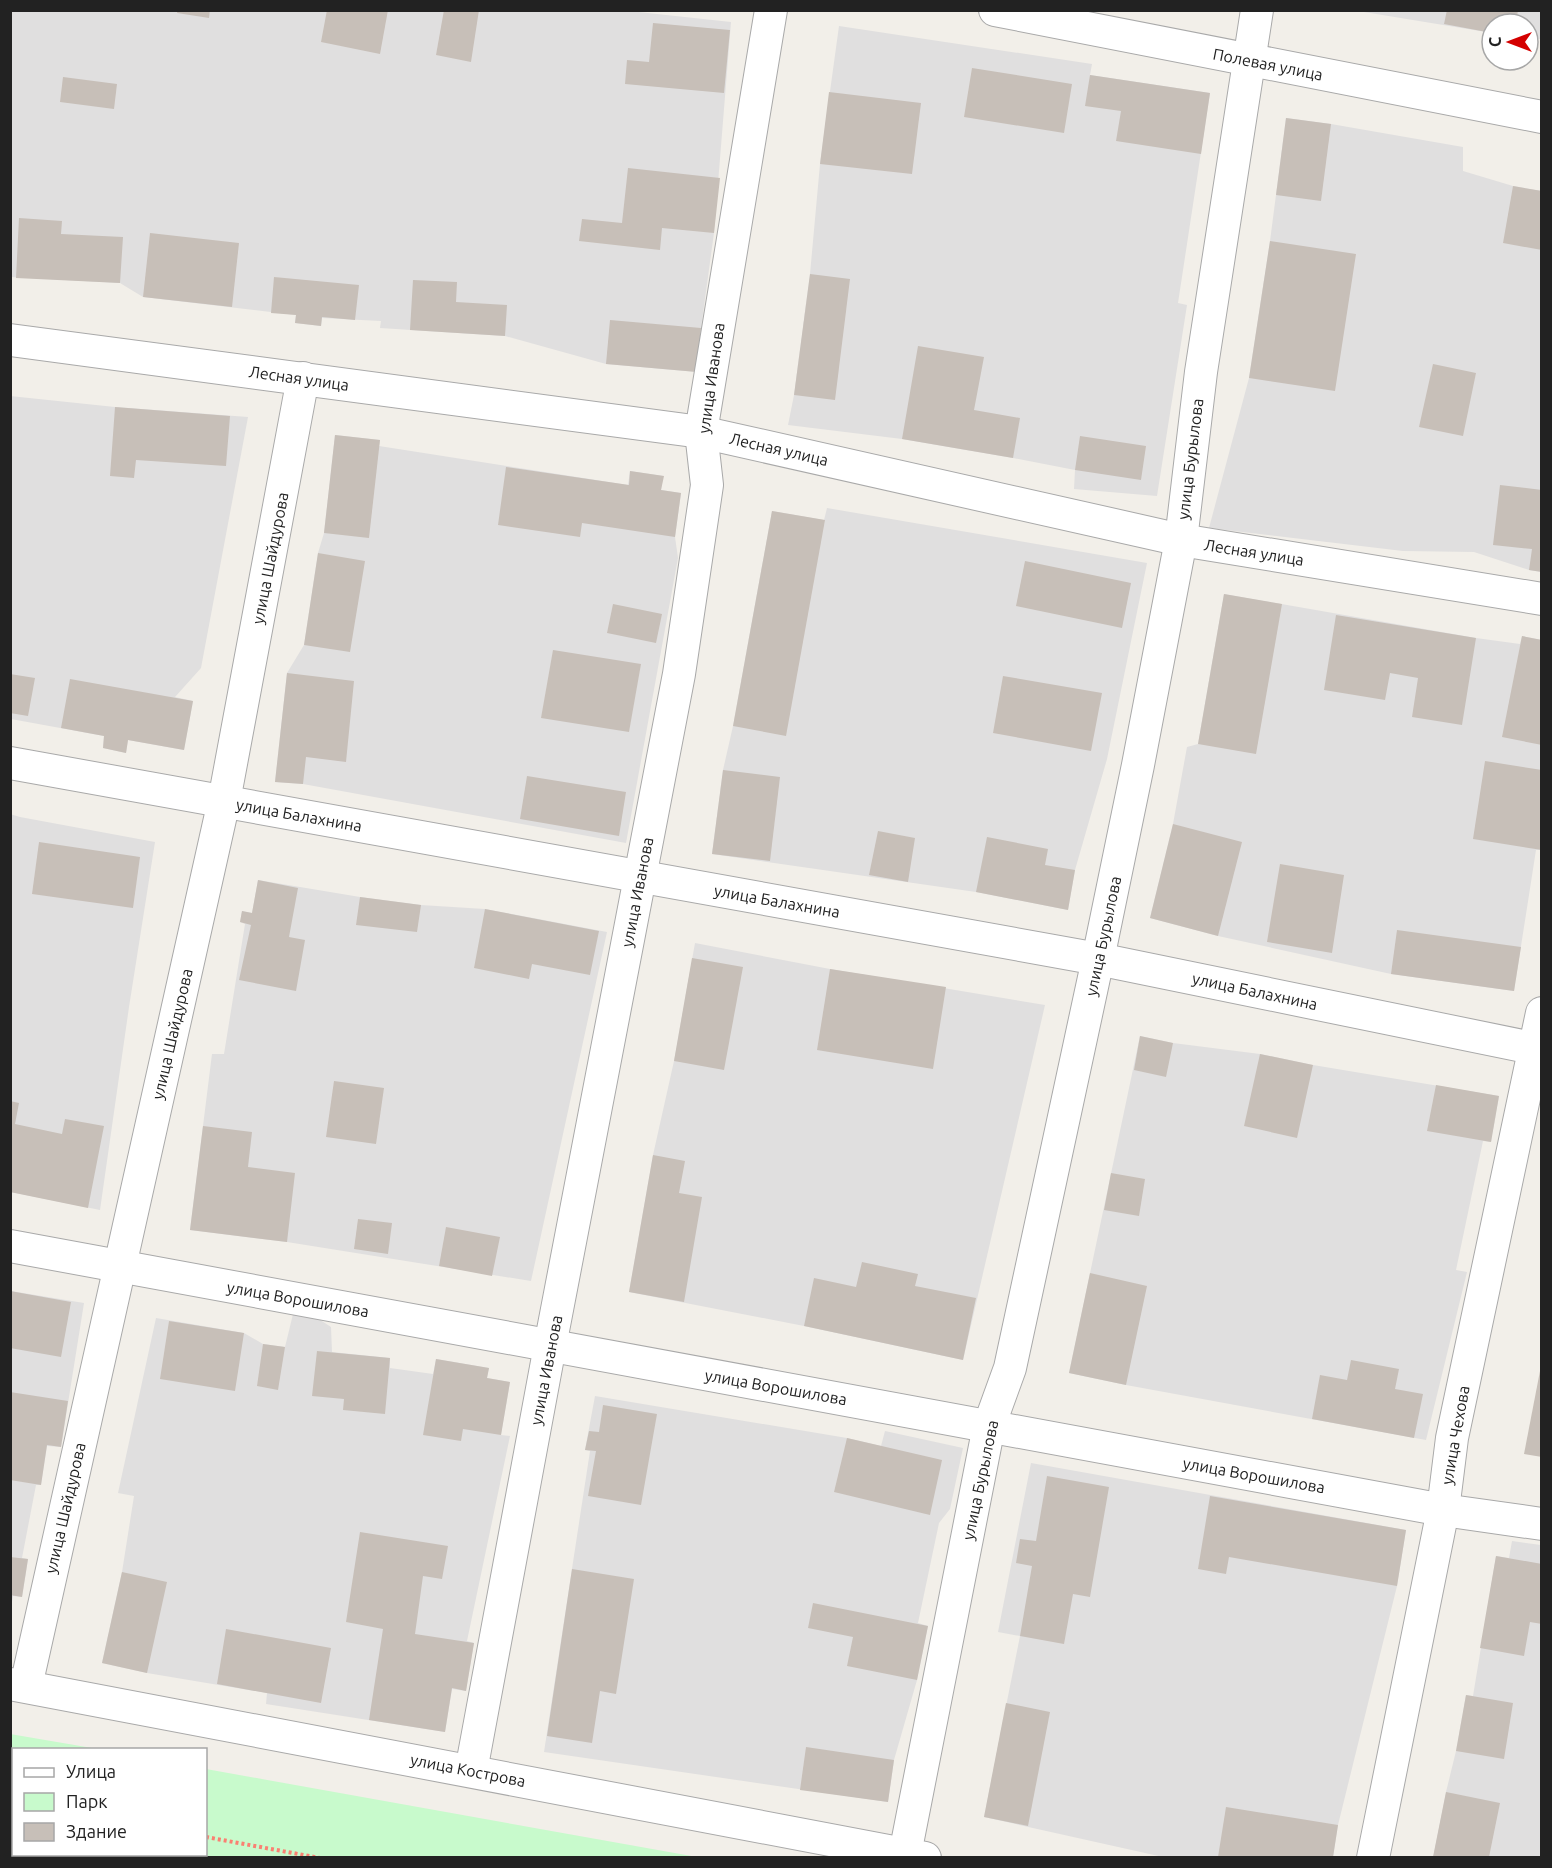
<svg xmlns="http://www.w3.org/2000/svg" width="1552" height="1868" viewBox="0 0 1552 1868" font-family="Ubuntu,sans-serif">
  <rect width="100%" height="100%" fill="#f2efe9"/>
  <!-- residential -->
  <g fill="#e0dfdf">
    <polygon points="620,10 731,22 714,233 701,328 697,372 606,364 505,336 380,328 381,321 322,318 321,326 295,323 296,315 143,297 120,283 11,277 10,11"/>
    <polygon points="1358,11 1541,11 1541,39 1528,38 1528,24 1492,24 1492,33"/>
    <polygon points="839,26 1092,64 1090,75 1210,93 1178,303 1187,305 1157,496 1074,489 1075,470 1013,458 902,439 788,425 794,395 810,274 820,164"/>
    <polygon points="1286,118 1331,124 1463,147 1463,171 1513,186 1541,191 1541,572 1529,570 1474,552 1403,551 1209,528 1249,378 1270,241"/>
    <polygon points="10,396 115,407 248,417 201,668 175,697 193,701 184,750 128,740 126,753 103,748 104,736 11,719"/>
    <polygon points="335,435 380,440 379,446 628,485 630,471 663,476 661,490 681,493 675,537 678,558 626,843 303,784 275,782 287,673 304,645 318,553 324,533"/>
    <polygon points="827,508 1147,563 1107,759 1075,870 1068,910 976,892 712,854 723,770 733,726 772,511 824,520"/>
    <polygon points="1224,594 1476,638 1520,644 1522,636 1541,640 1541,850 1536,850 1514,991 1391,974 1218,936 1150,918 1173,824 1187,747 1198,744"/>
    <polygon points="10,814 20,817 155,842 129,1007 100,1210 11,1192"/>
    <polygon points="258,880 360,897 421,905 485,909 607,932 531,1281 287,1242 190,1230 212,1054 224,1054 245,924 240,922 242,911 252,913"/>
    <polygon points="695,943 830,969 1045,1005 963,1360 804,1326 629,1292 653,1155 674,1061"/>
    <polygon points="1140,1036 1173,1043 1260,1054 1313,1065 1499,1096 1491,1142 1483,1141 1456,1270 1467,1272 1426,1440 1126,1385 1069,1373"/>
    <polygon points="11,1291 84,1303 61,1447 47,1446 41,1485 36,1485 22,1558 28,1559 22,1597 13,1596 11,1608"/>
    <polygon points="294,1310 311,1314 331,1327 332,1352 390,1358 390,1368 433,1374 436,1359 489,1368 487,1378 510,1382 501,1435 510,1436 467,1641 474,1643 466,1691 452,1689 445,1732 266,1704 267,1693 147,1673 102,1663 122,1572 134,1496 118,1493 156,1318 244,1333 263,1344 285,1347"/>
    <polygon points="595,1396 847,1438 881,1446 885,1431 963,1448 950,1509 939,1523 918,1623 928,1626 917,1680 894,1760 888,1802 544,1752 590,1451 585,1450"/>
    <polygon points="1031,1463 1406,1530 1397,1586 1338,1825 1333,1857 1163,1857 984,1817 1020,1636 998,1632"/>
    <polygon points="1512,1541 1541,1545 1541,1857 1433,1858 1446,1792 1456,1751 1466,1695 1473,1696 1496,1556 1509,1558"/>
  </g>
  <!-- park -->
  <polygon fill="#c8facc" points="10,1734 98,1749 14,1750 14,1854 206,1854 206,1769 697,1857 11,1857"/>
  <!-- building -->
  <g fill="#c7bfb8">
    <polygon points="178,10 210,10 209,18 177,13"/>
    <polygon points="327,10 388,10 380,54 321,42"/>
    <polygon points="444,10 479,10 471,62 436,55"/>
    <polygon points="1447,10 1518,10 1516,24 1492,24 1492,33 1444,24"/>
    <polygon points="653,23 730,30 724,93 625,84 627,60 649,62"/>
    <polygon points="972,68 1072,84 1064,133 964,117"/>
    <polygon points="1090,75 1210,93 1201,154 1116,141 1121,111 1085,106"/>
    <polygon points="63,77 117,84 114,109 60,102"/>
    <polygon points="829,92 921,103 912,174 820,164"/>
    <polygon points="1286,118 1331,124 1321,201 1276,195"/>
    <polygon points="628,168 720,178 714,233 662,228 660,250 579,241 582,219 622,223"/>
    <polygon points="1513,186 1542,191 1542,250 1503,243"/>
    <polygon points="19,218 62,221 61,234 123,237 120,283 16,278"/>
    <polygon points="150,233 239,243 232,307 143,297"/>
    <polygon points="1270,241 1356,254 1335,391 1249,378"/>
    <polygon points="810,274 850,279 835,400 794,395"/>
    <polygon points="274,277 359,285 355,320 322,317 321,326 295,323 296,315 271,313"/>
    <polygon points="413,280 457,282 456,302 507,305 505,336 410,330"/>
    <polygon points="610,320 701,328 697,372 606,364"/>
    <polygon points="918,346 984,357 974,410 1020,418 1013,458 902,439"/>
    <polygon points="1433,364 1476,373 1463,436 1419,427"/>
    <polygon points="115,407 230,416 226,466 136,460 134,478 110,476"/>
    <polygon points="335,435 380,440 369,538 324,533"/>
    <polygon points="1080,436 1146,446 1141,480 1075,470"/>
    <polygon points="506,467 629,485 630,471 664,476 661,490 681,493 675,537 582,523 580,537 498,525"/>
    <polygon points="1500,485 1542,490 1542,572 1529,570 1532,549 1493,545"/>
    <polygon points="772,511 825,520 786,736 733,726"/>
    <polygon points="318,553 365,561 350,652 304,645"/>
    <polygon points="1025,561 1131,583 1122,628 1016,606"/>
    <polygon points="1224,594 1282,604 1256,754 1198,744"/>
    <polygon points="613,604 662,614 656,643 607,633"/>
    <polygon points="1336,615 1476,638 1462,725 1412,717 1418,678 1390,673 1385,700 1324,690"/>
    <polygon points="1522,636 1542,640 1542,745 1502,737"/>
    <polygon points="553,650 641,664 629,732 541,718"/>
    <polygon points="287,673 354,681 346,762 306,757 303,784 275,782"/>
    <polygon points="10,674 35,678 28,716 10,713"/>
    <polygon points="1003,676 1102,693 1091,751 993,733"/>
    <polygon points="70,679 193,701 184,750 128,740 126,753 103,748 104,736 61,728"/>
    <polygon points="1485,761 1542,770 1542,850 1473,839"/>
    <polygon points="723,770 780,777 770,861 712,854"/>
    <polygon points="527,776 626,792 619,836 520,819"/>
    <polygon points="1173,824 1242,842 1218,936 1150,918"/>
    <polygon points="878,831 915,838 908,882 869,875"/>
    <polygon points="987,837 1048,849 1045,865 1075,870 1068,910 976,892"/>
    <polygon points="39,842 140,857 133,908 32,894"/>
    <polygon points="1280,864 1344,875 1332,953 1267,942"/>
    <polygon points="258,880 298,888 289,937 305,940 296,991 239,980 251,925 240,922 242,911 252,913"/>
    <polygon points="360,897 421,905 417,932 356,925"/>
    <polygon points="485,909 599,931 590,975 532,964 529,979 474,968"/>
    <polygon points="1397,930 1521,947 1514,991 1391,974"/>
    <polygon points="692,958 743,967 724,1070 674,1061"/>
    <polygon points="830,969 946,987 933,1069 817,1050"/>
    <polygon points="1140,1036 1173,1043 1166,1077 1134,1070"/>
    <polygon points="1260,1054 1313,1065 1297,1138 1244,1126"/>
    <polygon points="334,1081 384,1088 376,1144 326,1137"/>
    <polygon points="1436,1085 1499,1096 1491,1142 1427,1131"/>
    <polygon points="10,1101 19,1103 15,1124 62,1134 65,1119 104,1126 88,1208 10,1192"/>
    <polygon points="203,1126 252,1132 248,1167 295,1173 287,1242 190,1230"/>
    <polygon points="653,1155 685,1161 679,1193 702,1197 684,1302 629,1292"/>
    <polygon points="1111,1173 1145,1179 1139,1216 1104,1210"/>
    <polygon points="358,1219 392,1223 388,1254 354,1249"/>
    <polygon points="446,1227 500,1237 492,1276 439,1266"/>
    <polygon points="862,1262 918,1274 915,1286 976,1298 963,1360 804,1326 814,1278 856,1287"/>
    <polygon points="1090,1273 1147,1286 1126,1385 1069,1373"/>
    <polygon points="10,1291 71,1302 61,1357 10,1348"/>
    <polygon points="169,1321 244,1333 235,1391 160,1379"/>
    <polygon points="263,1344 285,1347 278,1390 257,1386"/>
    <polygon points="317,1351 390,1358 385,1414 343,1410 344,1399 312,1396"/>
    <polygon points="436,1359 489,1368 487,1378 510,1382 501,1435 463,1429 461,1441 423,1435"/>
    <polygon points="1351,1360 1399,1369 1395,1389 1423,1394 1414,1438 1312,1419 1320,1375 1347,1380"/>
    <polygon points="1540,1371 1542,1371 1542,1457 1524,1454"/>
    <polygon points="10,1392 68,1401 61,1447 47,1445 41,1485 10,1480"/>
    <polygon points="603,1405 657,1414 641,1505 588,1496 596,1451 585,1450 589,1431 599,1432"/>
    <polygon points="847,1438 942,1460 930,1515 834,1492"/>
    <polygon points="1047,1476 1109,1487 1090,1597 1073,1594 1064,1644 1020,1636 1032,1566 1016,1563 1020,1539 1036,1541"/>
    <polygon points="1210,1496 1406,1530 1397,1586 1229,1557 1226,1574 1198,1569"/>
    <polygon points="360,1532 448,1546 442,1579 423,1576 415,1634 474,1643 466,1691 452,1688 445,1732 369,1720 383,1629 346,1622"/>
    <polygon points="1496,1556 1542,1564 1542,1624 1530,1622 1524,1656 1480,1648"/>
    <polygon points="10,1557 28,1559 22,1597 10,1595"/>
    <polygon points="572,1569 634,1579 616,1694 600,1691 592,1743 547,1736"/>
    <polygon points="122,1572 167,1582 147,1673 102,1663"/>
    <polygon points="813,1603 928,1626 917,1680 847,1666 853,1637 808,1628"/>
    <polygon points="226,1629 331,1648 321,1703 217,1684"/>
    <polygon points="1466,1695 1513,1703 1504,1759 1456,1751"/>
    <polygon points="1006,1703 1050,1712 1028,1826 984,1817"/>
    <polygon points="806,1747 894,1760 888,1802 800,1790"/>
    <polygon points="1446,1792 1500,1803 1489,1857 1433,1857"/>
    <polygon points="1226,1807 1338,1825 1333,1857 1218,1857"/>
  </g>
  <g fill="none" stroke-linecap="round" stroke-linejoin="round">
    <!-- minor casing -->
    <g stroke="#a9a9a9" stroke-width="34">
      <g id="minor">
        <polyline points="995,10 1542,117"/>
        <polyline points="10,340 701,432 1181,540 1542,599"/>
        <polyline points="10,763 1098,959 1542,1050"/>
        <polyline points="10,1246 1443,1510 1542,1524"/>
        <polyline points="10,1684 925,1858"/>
        <polyline points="26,1686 224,801 303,378"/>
        <polyline points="471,1771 550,1346 679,674 707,485 701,432 771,10"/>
        <polyline points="905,1854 989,1426 1010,1368 1098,959 1138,765 1181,540 1201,372 1257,10"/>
        <polyline points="1373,1858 1443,1510 1452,1438 1542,1013"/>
      </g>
    </g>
    <!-- path -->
    <g stroke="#fa8072" stroke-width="4" stroke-dasharray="3 3" stroke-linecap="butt">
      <polyline points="10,1801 14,1802"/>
      <polyline points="206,1837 320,1858"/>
    </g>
    <!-- minor -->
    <use href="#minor" stroke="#fff" stroke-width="32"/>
  </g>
  <g text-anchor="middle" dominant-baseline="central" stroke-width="4.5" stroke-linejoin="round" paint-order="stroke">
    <!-- street labels -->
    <g font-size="16" fill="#222" stroke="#fff">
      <text transform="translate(1268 64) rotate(11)">Полевая улица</text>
      <text transform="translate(299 378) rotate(8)">Лесная улица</text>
      <text transform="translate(711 378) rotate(-82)">улица Иванова</text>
      <text transform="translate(779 449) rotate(13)">Лесная улица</text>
      <text transform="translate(1190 459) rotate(-83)">улица Бурылова</text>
      <text transform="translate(1254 552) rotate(9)">Лесная улица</text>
      <text transform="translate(270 558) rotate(-79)">улица Шайдурова</text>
      <text transform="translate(299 815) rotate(10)">улица Балахнина</text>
      <text transform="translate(637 892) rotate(-79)">улица Иванова</text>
      <text transform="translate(777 901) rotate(10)">улица Балахнина</text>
      <text transform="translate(1103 936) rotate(-78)">улица Бурылова</text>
      <text transform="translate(1255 991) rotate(12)">улица Балахнина</text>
      <text transform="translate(172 1034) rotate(-77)">улица Шайдурова</text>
      <text transform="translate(298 1299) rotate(10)">улица Ворошилова</text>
      <text transform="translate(546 1370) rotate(-79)">улица Иванова</text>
      <text transform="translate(776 1387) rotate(10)">улица Ворошилова</text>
      <text transform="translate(1455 1435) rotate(-80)">улица Чехова</text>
      <text transform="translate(1254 1475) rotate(10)">улица Ворошилова</text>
      <text transform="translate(980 1480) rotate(-78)">улица Бурылова</text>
      <text transform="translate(65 1508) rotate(-77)">улица Шайдурова</text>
      <text transform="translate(468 1770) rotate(11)">улица Кострова</text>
    </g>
  </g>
  <!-- border -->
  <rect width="1552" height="1868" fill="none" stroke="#222222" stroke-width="24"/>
  <!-- legend -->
  <rect x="12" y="1748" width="195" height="108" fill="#ffffff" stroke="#a7a7a7" stroke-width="1.5"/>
  <rect x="24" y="1768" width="30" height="9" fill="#ffffff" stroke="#a7a7a7" stroke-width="1.5"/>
  <text x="66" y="1778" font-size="18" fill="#222222">Улица</text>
  <rect x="24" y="1793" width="30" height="18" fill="#c8facc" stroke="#a7a7a7" stroke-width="1.5"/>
  <text x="66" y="1808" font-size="18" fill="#222222">Парк</text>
  <rect x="24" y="1823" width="30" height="18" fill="#c7bfb8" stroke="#a7a7a7" stroke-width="1.5"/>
  <text x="66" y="1838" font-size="18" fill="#222222">Здание</text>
  <!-- north arrow -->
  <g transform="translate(1510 42) rotate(270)"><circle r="28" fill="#ffffff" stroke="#a7a7a7" stroke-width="1.5"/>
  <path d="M0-4.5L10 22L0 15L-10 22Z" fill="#d40000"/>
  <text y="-9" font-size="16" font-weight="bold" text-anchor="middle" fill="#222222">С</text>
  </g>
</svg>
